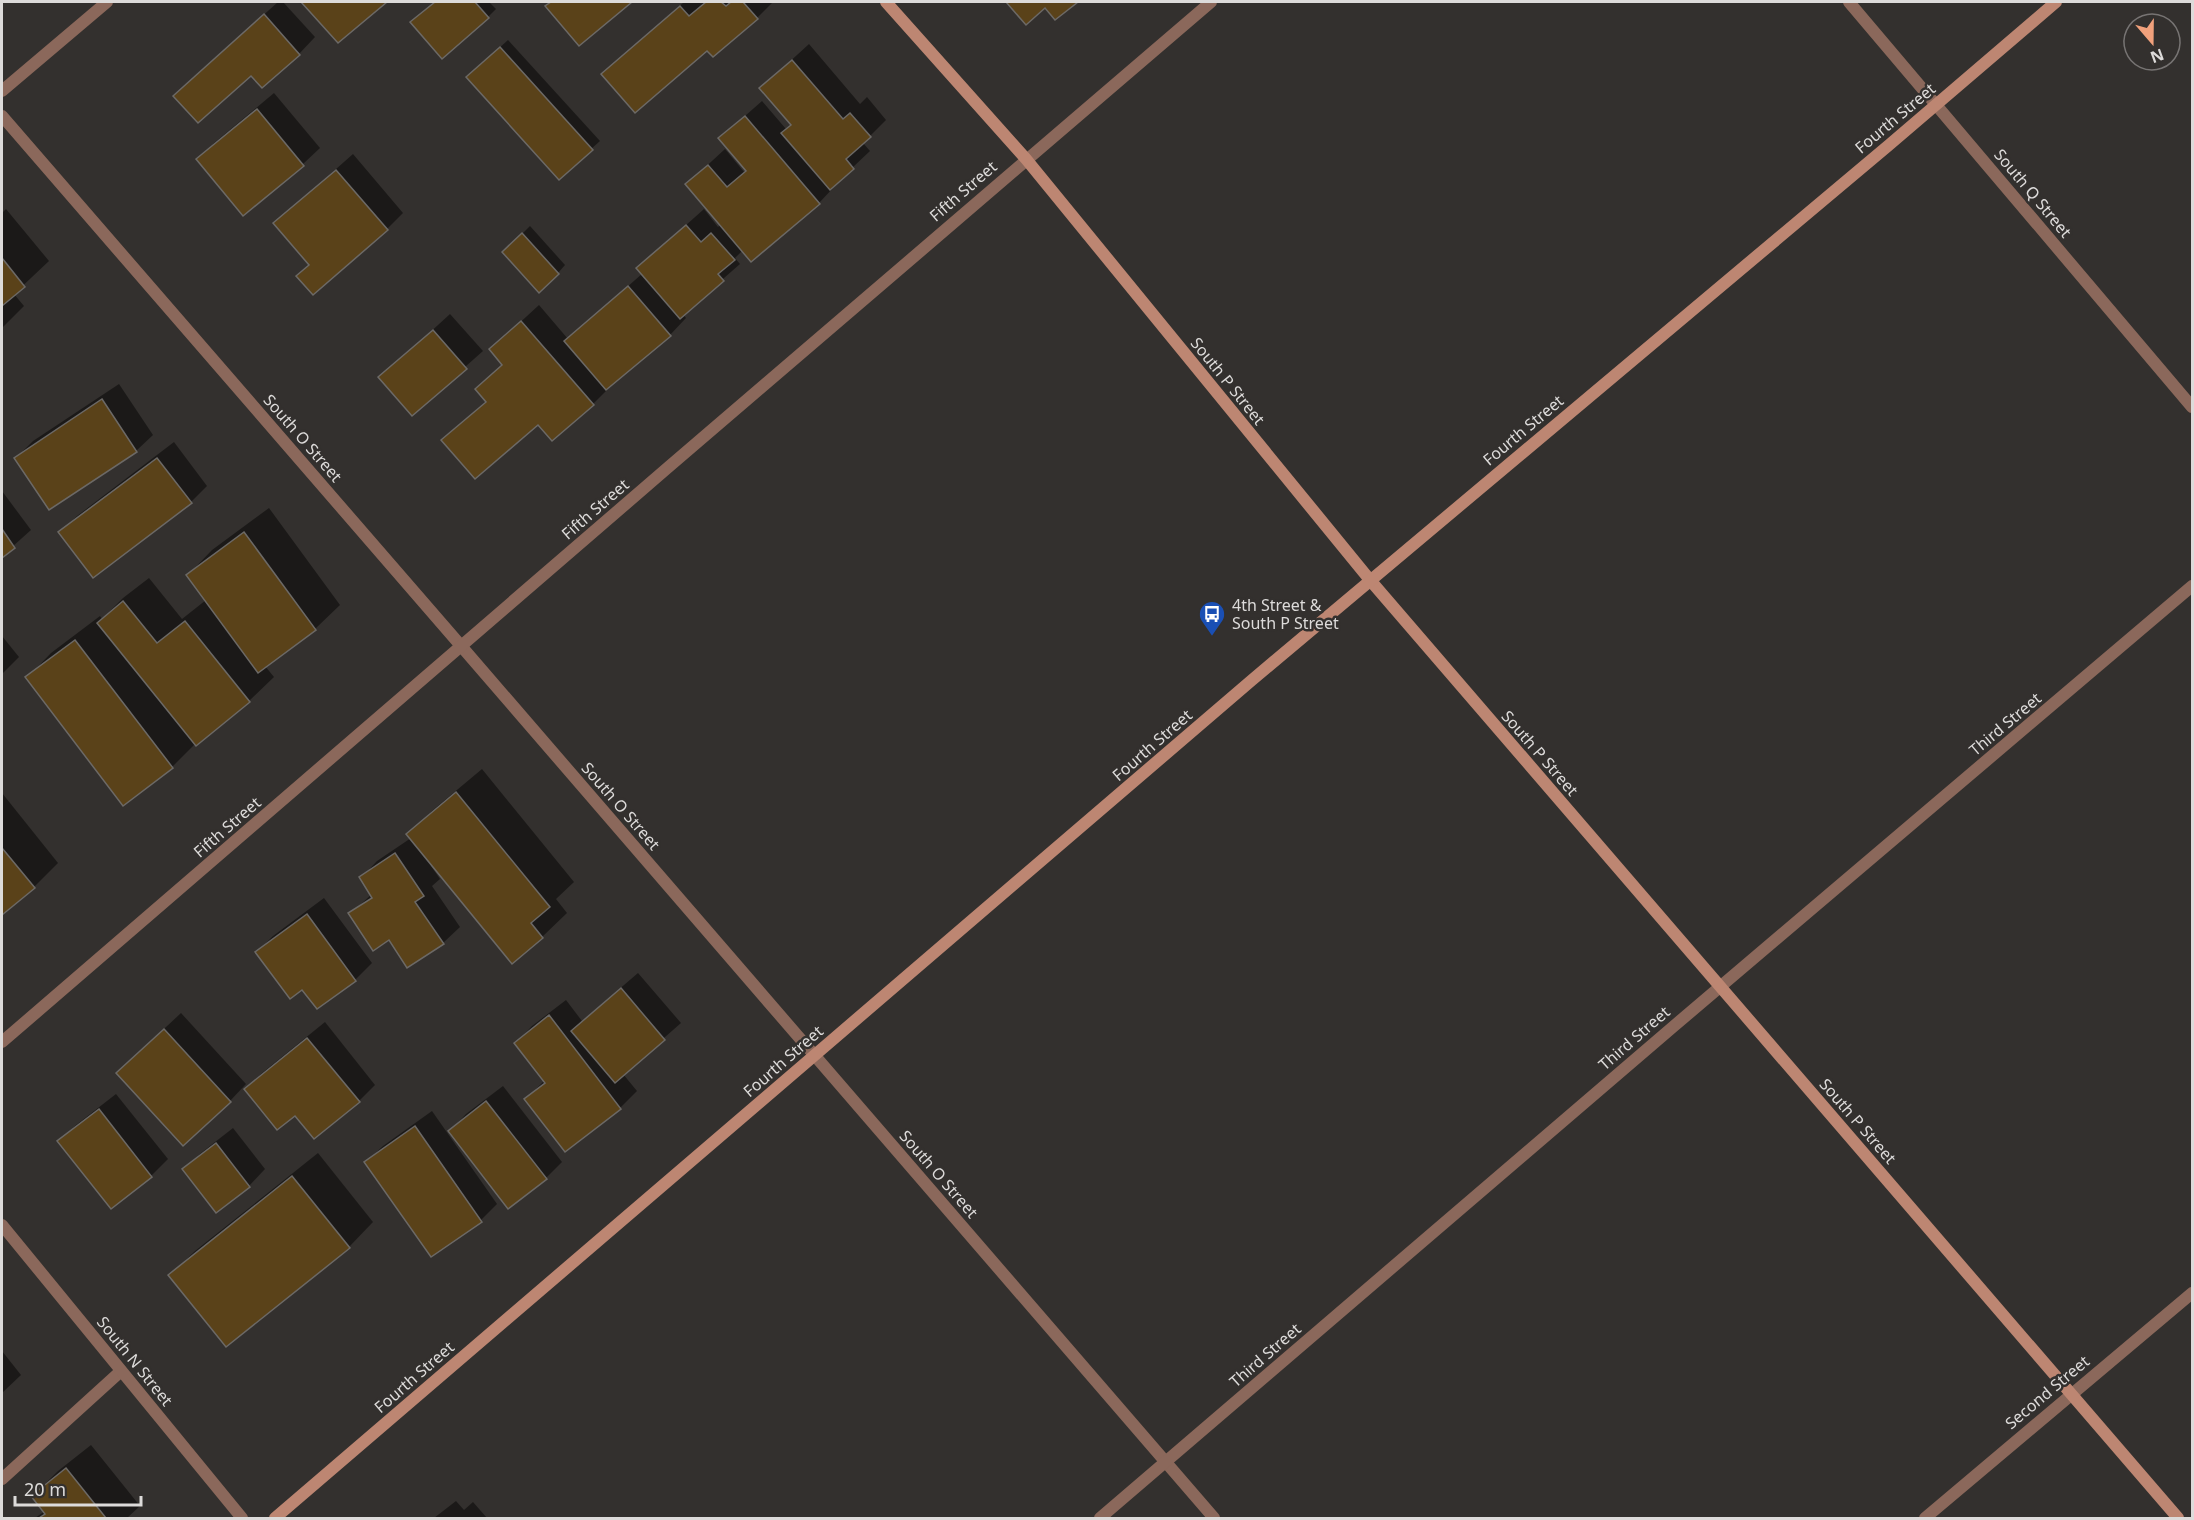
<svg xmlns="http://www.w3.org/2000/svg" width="2194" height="1520" viewBox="0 0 2194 1520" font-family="'Noto Sans',sans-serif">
  <rect width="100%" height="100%" fill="#33302e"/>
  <!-- shadow -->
  <g fill="#0007">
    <polygon points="278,2 283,2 315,37 299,54 251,74 192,79"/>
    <polygon points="303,2 385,2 338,41"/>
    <polygon points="435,2 489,2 496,9 488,17 420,14"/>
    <polygon points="552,2 630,2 579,44 547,6"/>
    <polygon points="684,2 773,2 757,18 707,49 603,74"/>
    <polygon points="1008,2 1076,2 1055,18 1045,6 1026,23"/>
    <polygon points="508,40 600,141 559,178 476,69"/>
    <polygon points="809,44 860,104 867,97 886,120 863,143 870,151 834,185 835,186 819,203 743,250 735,258 740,264 683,314 686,318 670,335 609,386 610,387 593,404 552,439 538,423 443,440 486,401 504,364 491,349 539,305 568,339 643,273 638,268 704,209 718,227 721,224 687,184 725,149 744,172 747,169 720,138 762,101 786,129 792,124 761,88"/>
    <polygon points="274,93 320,148 303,164 243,214 198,160 214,143"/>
    <polygon points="353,154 403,213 387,229 298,276 310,264 275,223"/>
    <polygon points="6,209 49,261 14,294 24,306 2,328 2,213"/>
    <polygon points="530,226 565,265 558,273 512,244"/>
    <polygon points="450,314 483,351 412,414 380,378"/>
    <polygon points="119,384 153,435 136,451 16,458 33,441"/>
    <polygon points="174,442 207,486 191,502 60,532 77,516"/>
    <polygon points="2,491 31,530 2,556"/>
    <polygon points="269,508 340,605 315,629 265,666 274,677 249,701 196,743 172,767 27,678 51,653 100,616 102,619 123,598 149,578 182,619 206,600 188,575 212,550"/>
    <polygon points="2,636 19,657 2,674"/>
    <polygon points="482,769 574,882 556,899 567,913 542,937 512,962 433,864 431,866 440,879 432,886 460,927 443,943 389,938 350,914 372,894 361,878 377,861 411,838 408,834 433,810"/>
    <polygon points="2,793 58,863 34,887 2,913"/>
    <polygon points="324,898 372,963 355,980 317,1007 302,988 257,952 273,936"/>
    <polygon points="638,973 681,1023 623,1074 637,1091 620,1108 526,1099 545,1080 516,1043 532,1026 566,1000 582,1021"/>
    <polygon points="181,1013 246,1084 230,1101 135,1056"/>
    <polygon points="325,1022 375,1085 359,1101 295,1114 246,1089 262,1073"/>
    <polygon points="503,1086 562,1162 546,1178 450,1131 466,1114"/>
    <polygon points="116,1094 168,1159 151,1176 111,1207 59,1141 76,1125"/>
    <polygon points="432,1111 497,1204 481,1220 366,1162 383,1146"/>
    <polygon points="233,1128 265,1169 249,1186 184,1169 201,1153"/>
    <polygon points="318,1153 373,1222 349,1247 170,1275 195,1251"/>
    <polygon points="2,1351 21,1375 2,1393"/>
    <polygon points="91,1445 140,1506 127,1518 35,1518 45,1511 33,1496 58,1471"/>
    <polygon points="456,1501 464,1510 473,1502 487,1518 434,1518"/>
  </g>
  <!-- building -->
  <g fill="#5a4219" stroke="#6c6966" stroke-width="1.5">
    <polygon points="301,2 387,2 338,43"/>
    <polygon points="435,2 475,2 489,18 442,59 410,22"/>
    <polygon points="551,2 632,2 579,46 545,6"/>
    <polygon points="706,2 721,2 726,6 731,2 743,2 758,19 713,57 707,51 635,113 601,74 680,6 689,16"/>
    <polygon points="1006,2 1078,2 1055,20 1045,8 1026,25"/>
    <polygon points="264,14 300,55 262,88 251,76 198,123 173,96"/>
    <polygon points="500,47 593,150 559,180 466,77"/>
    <polygon points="792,60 843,119 850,113 871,137 846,159 854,169 830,190 781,133 791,125 759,88"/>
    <polygon points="257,109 304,166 243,216 196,159"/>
    <polygon points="745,116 820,204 751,262 685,184 708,165 727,187 746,171 718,138"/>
    <polygon points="336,170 388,230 313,295 296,276 309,265 273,223"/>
    <polygon points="686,225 701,242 711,233 735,260 718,274 724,281 680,319 636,268"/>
    <polygon points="522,233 559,274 539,293 502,252"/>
    <polygon points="2,258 25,287 2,306"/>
    <polygon points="628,286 671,336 606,390 564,341"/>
    <polygon points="521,321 594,405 552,441 538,425 475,479 441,440 486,402 475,389 502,365 489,349"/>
    <polygon points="433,330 467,369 412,416 378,377"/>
    <polygon points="102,399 137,452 49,510 14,458"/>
    <polygon points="157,458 192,503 93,578 58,532"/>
    <polygon points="2,529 15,548 2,558"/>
    <polygon points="244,532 316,630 258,673 186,575"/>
    <polygon points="123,601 157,643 185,621 250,702 196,746 97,623"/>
    <polygon points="75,640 173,768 123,806 25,677"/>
    <polygon points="456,792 550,907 531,923 543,938 512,964 406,834"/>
    <polygon points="2,848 35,888 2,915"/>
    <polygon points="395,853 424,896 415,902 444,944 407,968 389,940 373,951 348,913 372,898 359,877"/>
    <polygon points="307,914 356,981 317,1009 302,990 290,999 255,952"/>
    <polygon points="621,988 665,1040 615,1083 571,1031"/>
    <polygon points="549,1015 621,1109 565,1152 524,1099 545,1083 514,1043"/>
    <polygon points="164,1029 231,1102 183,1146 116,1073"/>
    <polygon points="307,1038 360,1102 314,1139 295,1116 277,1130 244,1089"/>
    <polygon points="486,1101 547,1179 508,1209 448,1131"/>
    <polygon points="99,1109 152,1177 111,1209 57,1141"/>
    <polygon points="415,1126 482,1222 431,1257 364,1162"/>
    <polygon points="216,1143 250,1187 216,1213 182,1169"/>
    <polygon points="292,1176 350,1248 226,1347 168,1275"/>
    <polygon points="66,1468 106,1518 39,1518 45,1514 31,1496"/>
  </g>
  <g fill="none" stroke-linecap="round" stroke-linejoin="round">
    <!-- lane -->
    <polyline stroke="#8b685b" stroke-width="12" points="2,1479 121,1371"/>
    <!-- street -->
    <g stroke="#8b685b" stroke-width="12">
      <polyline points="1849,2 2192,407"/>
      <polyline points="2,91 107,2"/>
      <polyline points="2,116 462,647 1214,1518"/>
      <path d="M2,1042C405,696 806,346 1211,2"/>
      <polyline points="2,1225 242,1518"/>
      <polyline points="1100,1518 1674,1026 2192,586"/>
      <polyline points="1925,1518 2192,1293"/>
    </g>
    <!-- secondary -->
    <g stroke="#bd8672" stroke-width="12">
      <polyline points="886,2 1026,159 1370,580 2178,1518"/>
      <polyline points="275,1518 1252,680 1889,145 2056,2"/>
    </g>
  </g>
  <!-- icons -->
  <defs>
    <g id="bus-pin" transform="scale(1.35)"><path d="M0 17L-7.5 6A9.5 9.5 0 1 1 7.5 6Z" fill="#1a4fb4" stroke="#33302e"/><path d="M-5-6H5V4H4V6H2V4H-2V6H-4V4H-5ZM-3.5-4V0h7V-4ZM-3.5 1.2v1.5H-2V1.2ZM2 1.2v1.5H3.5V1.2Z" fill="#fff"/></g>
  </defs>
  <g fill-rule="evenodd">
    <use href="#bus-pin" x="1212" y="614"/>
  </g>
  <g text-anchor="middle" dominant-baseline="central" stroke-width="5" stroke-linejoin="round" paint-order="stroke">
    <!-- street labels -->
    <g font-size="16" fill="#dddbda" stroke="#33302e">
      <text transform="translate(1895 118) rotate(-40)">Fourth Street</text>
      <text transform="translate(963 191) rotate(-41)">Fifth Street</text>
      <text transform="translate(2033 193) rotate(50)">South Q Street</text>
      <text transform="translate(1228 381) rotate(51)">South P Street</text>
      <text transform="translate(1523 430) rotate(-40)">Fourth Street</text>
      <text transform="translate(303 438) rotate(49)">South O Street</text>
      <text transform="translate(595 509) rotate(-41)">Fifth Street</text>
      <text transform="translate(2005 724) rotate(-40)">Third Street</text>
      <text transform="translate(1152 745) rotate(-41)">Fourth Street</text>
      <text transform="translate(1540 753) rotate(49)">South P Street</text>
      <text transform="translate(621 806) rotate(49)">South O Street</text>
      <text transform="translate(227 827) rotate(-41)">Fifth Street</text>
      <text transform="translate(1634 1038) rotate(-41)">Third Street</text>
      <text transform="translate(783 1061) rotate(-41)">Fourth Street</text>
      <text transform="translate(1858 1121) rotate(49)">South P Street</text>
      <text transform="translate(939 1174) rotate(49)">South O Street</text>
      <text transform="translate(1265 1355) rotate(-41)">Third Street</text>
      <text transform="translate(135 1361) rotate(51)">South N Street</text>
      <text transform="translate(414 1377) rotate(-41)">Fourth Street</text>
      <text transform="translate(2047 1392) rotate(-40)">Second Street</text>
    </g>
    <!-- poi labels -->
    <g font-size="16" fill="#dddbda" stroke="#33302e" text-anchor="start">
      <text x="1232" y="605">4th Street &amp;<tspan x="1232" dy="18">South P Street</tspan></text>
    </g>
  </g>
  <!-- border -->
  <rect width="2194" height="1520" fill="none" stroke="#dddbda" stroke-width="6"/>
  <!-- north arrow -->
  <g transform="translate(2152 42) rotate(160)"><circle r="28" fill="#33302e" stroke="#777473" stroke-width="1.5"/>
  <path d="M0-4.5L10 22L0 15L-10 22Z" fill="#f1a17c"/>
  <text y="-9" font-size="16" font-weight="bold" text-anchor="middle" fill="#dddbda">N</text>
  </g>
  <!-- scale -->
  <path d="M15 1496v9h126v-9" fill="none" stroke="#dddbda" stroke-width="3"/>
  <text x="24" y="1496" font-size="18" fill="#dddbda" stroke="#33302e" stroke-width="4.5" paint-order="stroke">20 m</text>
</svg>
